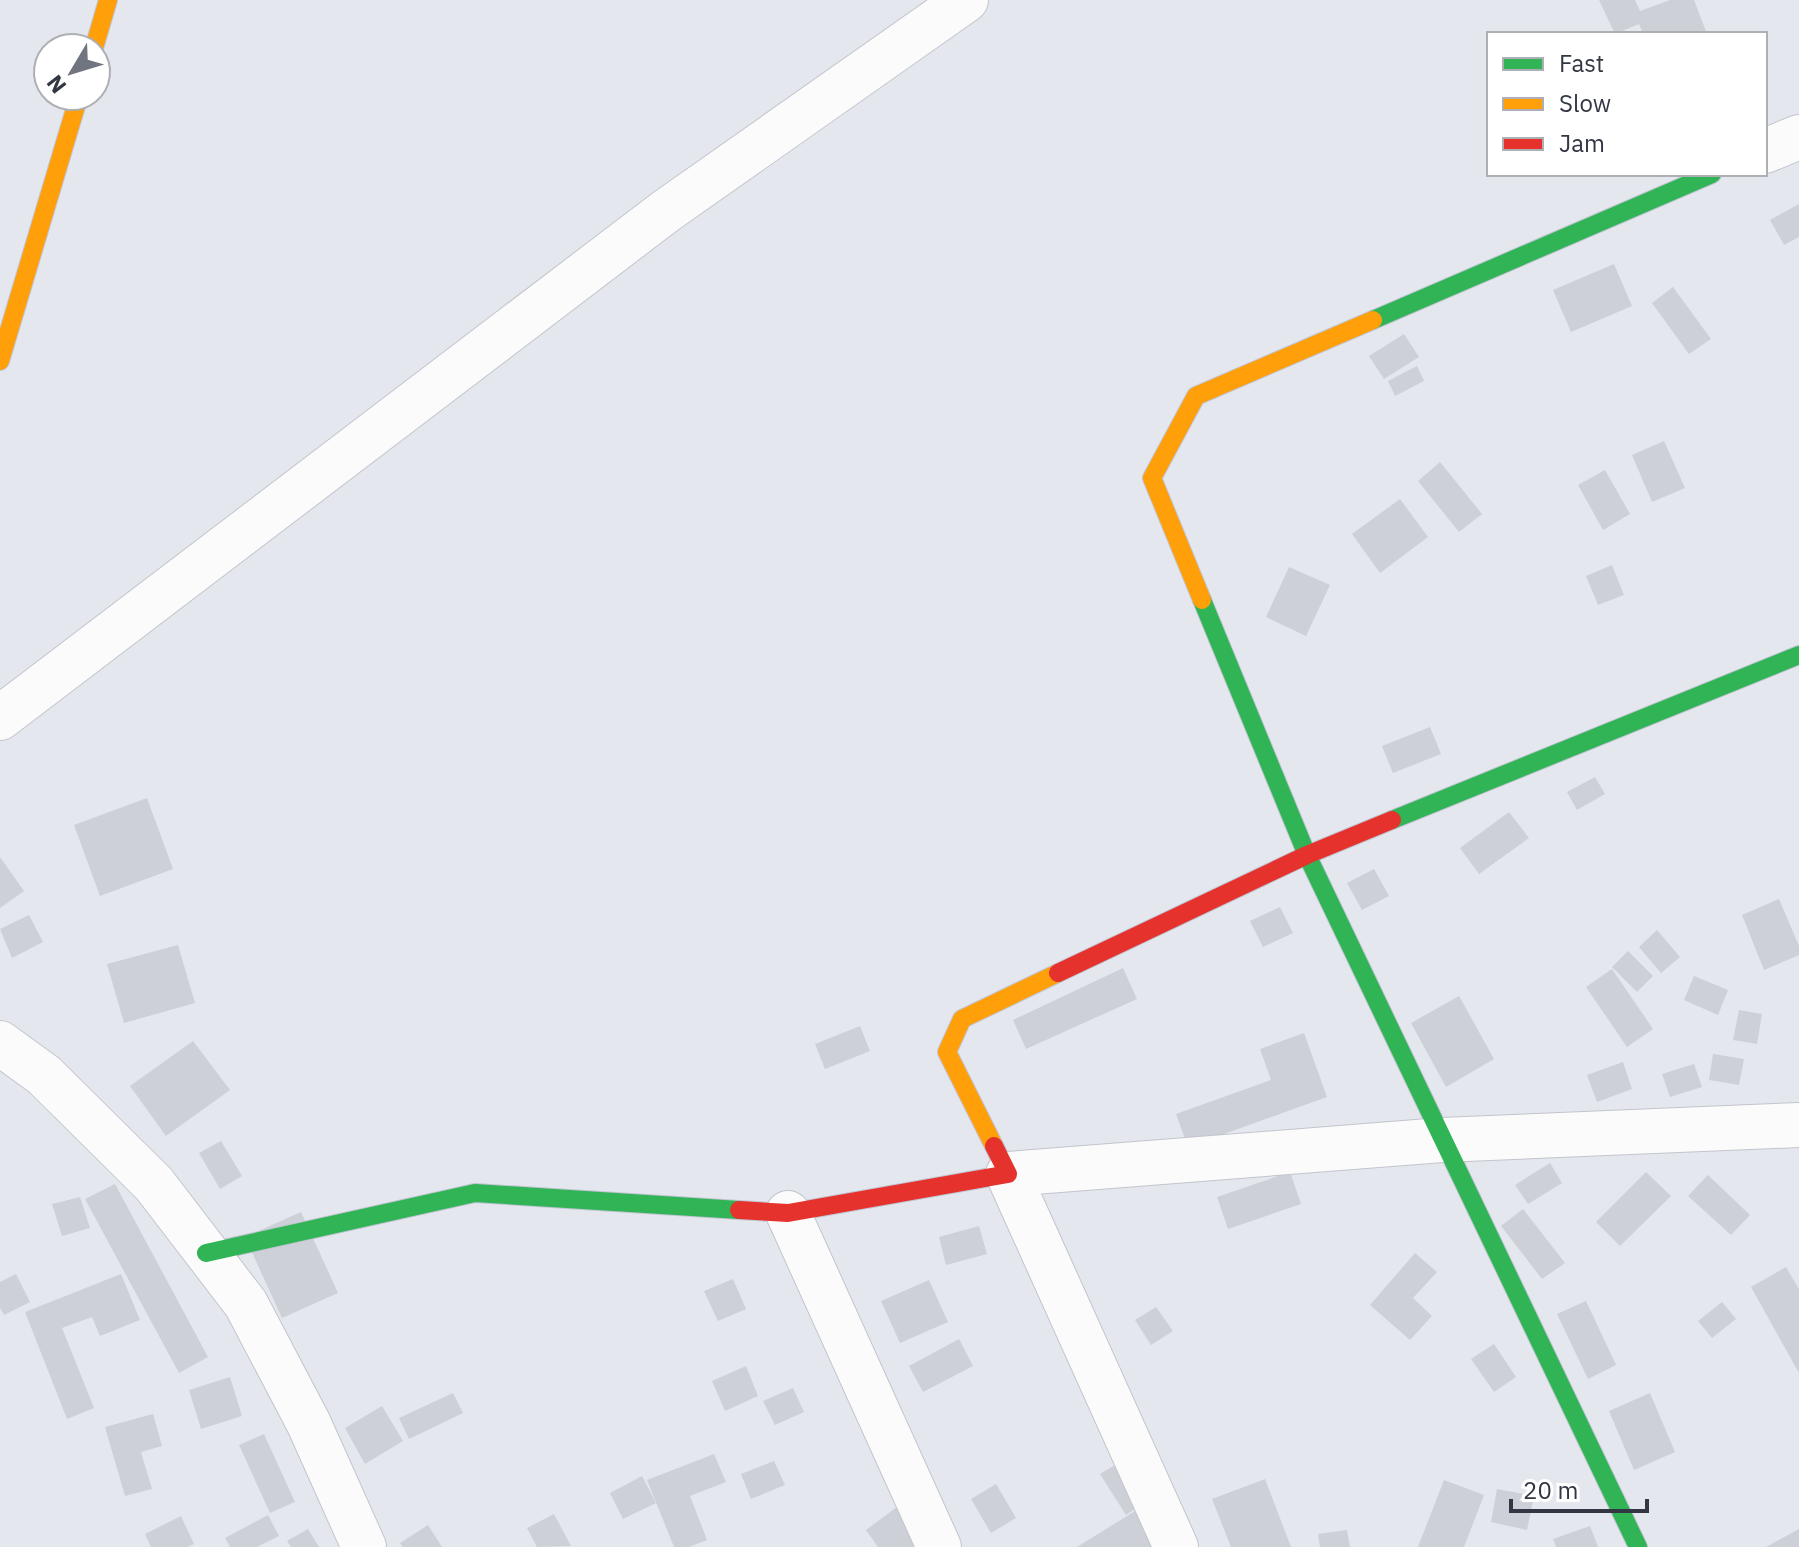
<svg xmlns="http://www.w3.org/2000/svg" width="1799" height="1547" viewBox="0 0 1799 1547" font-family="'IBM Plex Sans',sans-serif">
  <rect width="100%" height="100%" fill="#e5e7ee"/>
  <!-- building -->
  <g fill="#cdd0d7">
    <polygon points="1599,0 1635,0 1640,11 1670,0 1694,0 1707,34 1643,34 1639,24 1615,34"/>
    <polygon points="1799,204 1799,237 1784,245 1770,220"/>
    <polygon points="1614,264 1632,306 1571,332 1553,290"/>
    <polygon points="1673,287 1711,339 1689,354 1652,303"/>
    <polygon points="1404,334 1419,357 1384,379 1369,356"/>
    <polygon points="1417,366 1424,381 1395,396 1388,381"/>
    <polygon points="1664,441 1685,488 1652,502 1632,455"/>
    <polygon points="1440,462 1482,514 1459,532 1418,481"/>
    <polygon points="1605,470 1630,514 1603,530 1578,485"/>
    <polygon points="1400,499 1428,537 1380,573 1352,534"/>
    <polygon points="1612,565 1624,595 1598,605 1586,576"/>
    <polygon points="1289,567 1330,585 1306,636 1266,617"/>
    <polygon points="1430,727 1441,754 1393,773 1382,746"/>
    <polygon points="1595,777 1605,794 1577,810 1567,792"/>
    <polygon points="147,798 173,869 100,896 74,825"/>
    <polygon points="1509,812 1529,838 1479,874 1460,848"/>
    <polygon points="0,857 24,891 0,908"/>
    <polygon points="1374,869 1389,896 1362,910 1347,883"/>
    <polygon points="1779,899 1799,946 1799,955 1764,970 1742,915"/>
    <polygon points="1280,907 1293,933 1263,947 1250,921"/>
    <polygon points="29,915 43,942 12,958 0,929"/>
    <polygon points="1657,930 1680,957 1661,973 1639,947"/>
    <polygon points="178,945 195,1003 124,1023 107,964"/>
    <polygon points="1628,951 1653,976 1637,992 1612,967"/>
    <polygon points="1123,968 1137,999 1026,1049 1013,1020"/>
    <polygon points="1612,969 1653,1029 1627,1047 1586,987"/>
    <polygon points="1694,976 1728,990 1718,1015 1684,1000"/>
    <polygon points="1459,996 1494,1059 1446,1087 1411,1023"/>
    <polygon points="1739,1010 1762,1014 1757,1044 1733,1040"/>
    <polygon points="860,1026 870,1051 825,1069 815,1044"/>
    <polygon points="1304,1033 1327,1097 1188,1147 1176,1114 1271,1080 1260,1049"/>
    <polygon points="193,1041 230,1090 166,1136 130,1086"/>
    <polygon points="1713,1054 1744,1059 1739,1085 1709,1080"/>
    <polygon points="1623,1062 1632,1089 1597,1102 1587,1075"/>
    <polygon points="1694,1064 1702,1087 1670,1097 1662,1074"/>
    <polygon points="221,1141 242,1176 220,1189 199,1153"/>
    <polygon points="1550,1163 1562,1183 1528,1204 1515,1185"/>
    <polygon points="1290,1172 1301,1204 1228,1229 1217,1197"/>
    <polygon points="1646,1172 1671,1196 1620,1246 1596,1222"/>
    <polygon points="1708,1175 1750,1215 1731,1235 1688,1196"/>
    <polygon points="115,1184 208,1357 179,1373 85,1199"/>
    <polygon points="80,1197 90,1228 62,1236 52,1204"/>
    <polygon points="1523,1209 1565,1263 1542,1279 1501,1226"/>
    <polygon points="301,1212 338,1293 282,1318 245,1237"/>
    <polygon points="979,1226 987,1254 946,1265 939,1237"/>
    <polygon points="1415,1253 1437,1272 1413,1298 1432,1316 1410,1340 1370,1305"/>
    <polygon points="1786,1267 1799,1289 1799,1373 1751,1287"/>
    <polygon points="16,1274 30,1302 4,1315 0,1308 0,1282"/>
    <polygon points="121,1274 140,1320 100,1336 92,1317 62,1328 94,1408 67,1419 25,1312"/>
    <polygon points="733,1279 746,1309 718,1321 704,1291"/>
    <polygon points="929,1280 948,1322 900,1343 881,1301"/>
    <polygon points="1586,1301 1616,1365 1588,1379 1557,1314"/>
    <polygon points="1722,1302 1736,1319 1712,1338 1698,1321"/>
    <polygon points="1156,1307 1173,1331 1151,1345 1135,1320"/>
    <polygon points="959,1339 973,1366 923,1392 909,1366"/>
    <polygon points="1494,1344 1516,1377 1494,1392 1471,1359"/>
    <polygon points="746,1366 758,1396 725,1411 712,1381"/>
    <polygon points="230,1377 242,1416 201,1429 189,1390"/>
    <polygon points="793,1388 804,1412 775,1425 763,1401"/>
    <polygon points="453,1393 463,1413 409,1439 399,1418"/>
    <polygon points="1650,1393 1675,1452 1634,1470 1609,1411"/>
    <polygon points="382,1406 403,1441 365,1464 345,1428"/>
    <polygon points="153,1414 162,1446 141,1452 152,1489 125,1496 105,1427"/>
    <polygon points="264,1434 295,1502 270,1513 239,1445"/>
    <polygon points="714,1454 726,1482 690,1496 707,1540 689,1547 674,1547 647,1480"/>
    <polygon points="1123,1460 1149,1499 1126,1515 1100,1474"/>
    <polygon points="774,1461 785,1485 751,1499 741,1474"/>
    <polygon points="642,1476 656,1503 623,1519 610,1493"/>
    <polygon points="1265,1479 1291,1547 1231,1547 1212,1499"/>
    <polygon points="1444,1480 1484,1495 1464,1547 1418,1547"/>
    <polygon points="996,1484 1016,1518 991,1533 971,1499"/>
    <polygon points="1497,1489 1534,1496 1527,1530 1491,1522"/>
    <polygon points="901,1504 932,1547 878,1547 866,1530"/>
    <polygon points="1135,1511 1158,1547 1077,1547"/>
    <polygon points="554,1514 571,1546 537,1547 527,1528"/>
    <polygon points="268,1515 279,1536 257,1547 230,1547 225,1538"/>
    <polygon points="181,1516 194,1544 187,1547 151,1547 145,1534"/>
    <polygon points="428,1525 442,1547 403,1547 400,1543"/>
    <polygon points="1590,1526 1598,1547 1556,1547 1553,1539"/>
    <polygon points="308,1529 319,1547 291,1547 287,1541"/>
    <polygon points="1799,1529 1799,1547 1766,1547"/>
    <polygon points="1347,1530 1350,1547 1320,1547 1318,1534"/>
  </g>
  <g fill="none" stroke-linecap="round" stroke-linejoin="round">
    <!-- street casing -->
    <g stroke="#c2c5cc" stroke-width="46">
      <g id="street">
        <polyline points="1765,151 1799,137"/>
        <polyline points="0,718 666,211 966,0"/>
        <polyline points="0,1043 44,1075 154,1184 246,1304 309,1424 364,1547"/>
        <polyline points="788,1213 939,1547"/>
        <polyline points="1176,1547 1008,1174 1442,1140 1799,1125"/>
      </g>
    </g>
    <!-- fast casing -->
    <g stroke="#c1c5d4" stroke-width="20">
      <g id="fast">
        <polyline points="1373,320 1712,174"/>
        <polyline points="1202,600 1307,855 1638,1547"/>
        <polyline points="1392,820 1799,655"/>
        <polyline points="206,1253 475,1193 739,1210"/>
      </g>
    </g>
    <!-- slow casing -->
    <g stroke="#c1c5d4" stroke-width="20">
      <g id="slow">
        <polyline points="94,48 108,0"/>
        <polyline points="0,361 79,96"/>
        <polyline points="1202,600 1152,478 1196,396 1373,320"/>
        <polyline points="994,1146 947,1052 962,1019 1058,973"/>
      </g>
    </g>
    <!-- jam casing -->
    <g stroke="#c1c5d4" stroke-width="20">
      <g id="jam">
        <polyline points="1058,973 1307,855 1392,820"/>
        <polyline points="739,1210 788,1213 1008,1174 994,1146"/>
      </g>
    </g>
    <!-- street -->
    <use href="#street" stroke="#fbfbfc" stroke-width="44"/>
    <!-- fast -->
    <use href="#fast" stroke="#30b455" stroke-width="18"/>
    <!-- slow -->
    <use href="#slow" stroke="#ff9f0a" stroke-width="18"/>
    <!-- jam -->
    <use href="#jam" stroke="#e5322d" stroke-width="18"/>
  </g>
  <!-- legend -->
  <rect x="1487" y="32" width="280" height="144" fill="#ffffff" stroke="#adafb4" stroke-width="2"/>
  <rect x="1503" y="58" width="40" height="12" fill="#30b455" stroke="#adafb4" stroke-width="2"/>
  <text x="1559" y="72" font-size="24" fill="#323743">Fast</text>
  <rect x="1503" y="98" width="40" height="12" fill="#ff9f0a" stroke="#adafb4" stroke-width="2"/>
  <text x="1559" y="112" font-size="24" fill="#323743">Slow</text>
  <rect x="1503" y="138" width="40" height="12" fill="#e5322d" stroke="#adafb4" stroke-width="2"/>
  <text x="1559" y="152" font-size="24" fill="#323743">Jam</text>
  <!-- north arrow -->
  <g transform="translate(72 72) rotate(232)"><circle r="38" fill="#ffffff" stroke="#adafb4" stroke-width="2"/>
  <path d="M0-6L14 30L0 20L-14 30Z" fill="#71757f"/>
  <text y="-12" font-size="22" font-weight="bold" text-anchor="middle" fill="#323743">N</text>
  </g>
  <!-- scale -->
  <path d="M1511 1499v12h136v-12" fill="none" stroke="#323743" stroke-width="4"/>
  <text x="1523" y="1499" font-size="24" fill="#323743" stroke="#ffffff" stroke-width="6" paint-order="stroke">20 m</text>
</svg>
